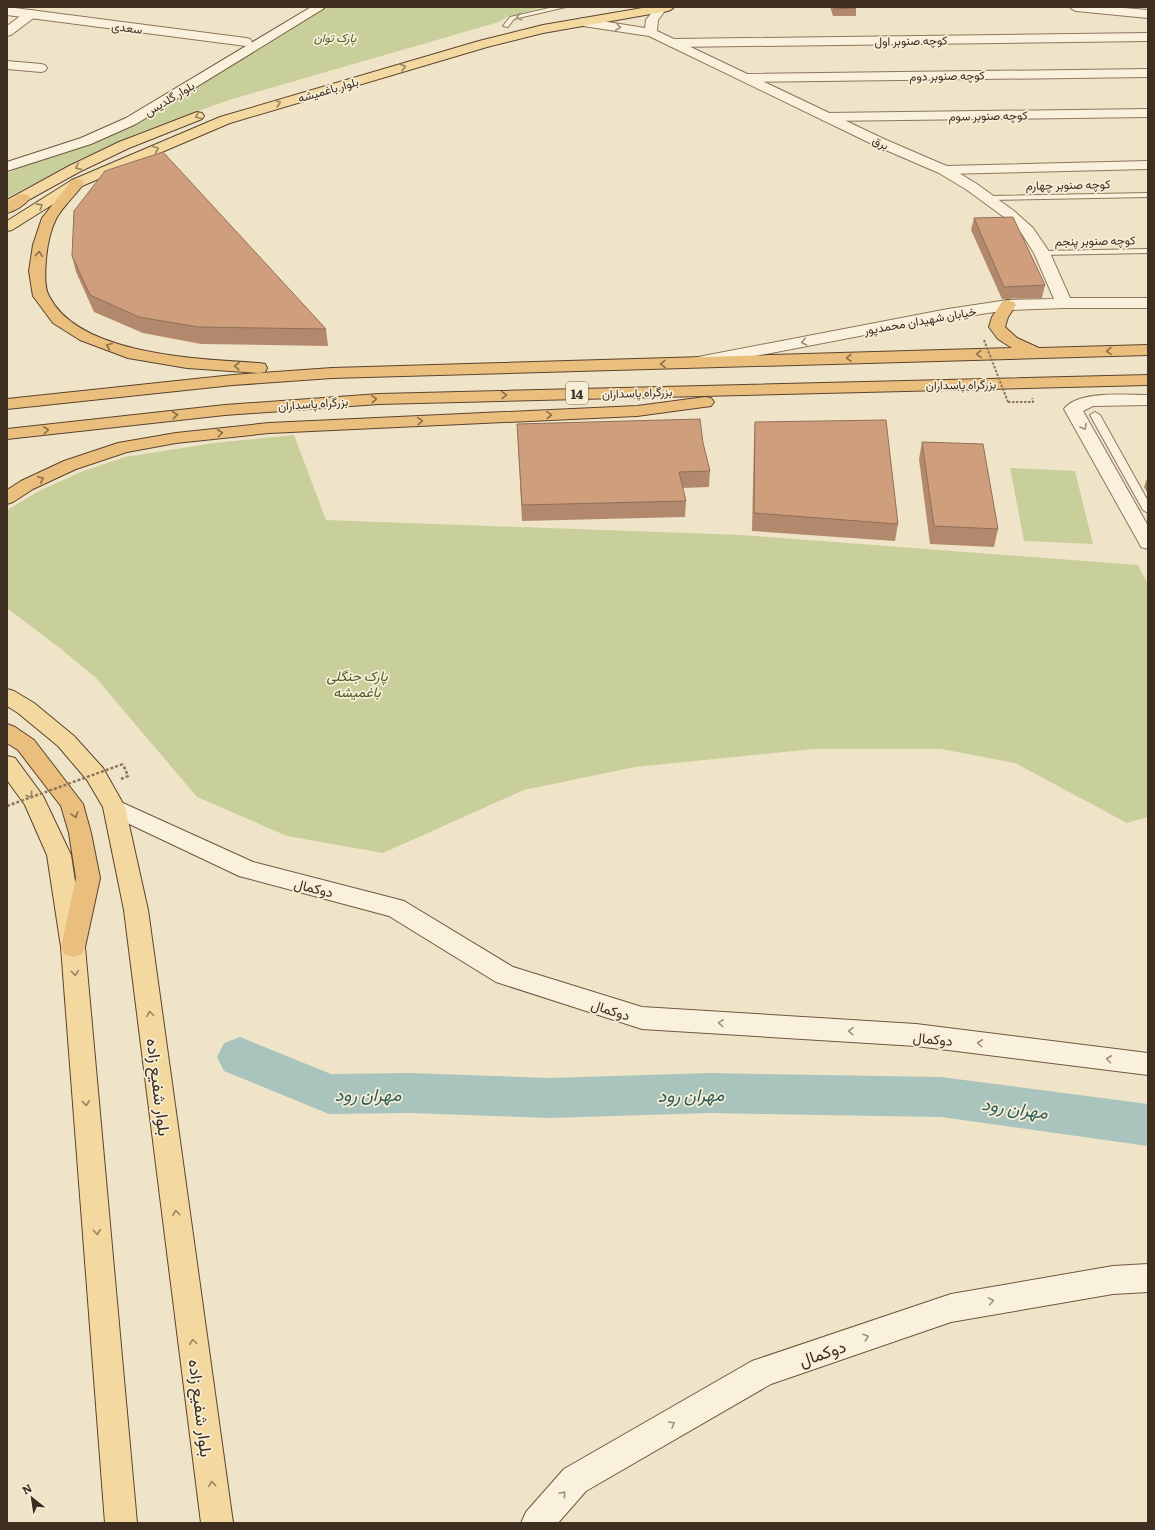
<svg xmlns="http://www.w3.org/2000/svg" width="1155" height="1530" viewBox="0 0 1155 1530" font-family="Literata,Vazirmatn,serif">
  <rect width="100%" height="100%" fill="#f0e4c8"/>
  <!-- green -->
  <g fill="#c9cf9b">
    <polygon points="325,7 544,7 507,17 499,22 229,100 138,133 78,160 7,198 7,173 130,124 224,70"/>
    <polygon points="294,435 326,520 742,535 1138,565 1148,584 1148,817 1127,823 1015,763 941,749 814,749 635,767 524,790 383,853 287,836 197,797 96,678 61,649 7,608 7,510 39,491 83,471 125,457 214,443"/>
    <polygon points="1010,468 1075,471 1093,544 1024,541"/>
  </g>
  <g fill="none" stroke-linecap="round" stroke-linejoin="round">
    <!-- river -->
    <polygon fill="#a9c4bc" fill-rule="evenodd" points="240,1037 331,1074 409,1073 549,1078 709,1073 941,1077 1148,1104 1148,1146 941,1117 709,1113 549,1118 409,1113 329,1114 224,1071 217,1057 224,1043"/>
    <!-- service casing -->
    <g stroke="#8d765c" stroke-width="2">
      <g id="service">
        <polygon points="554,7 566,7 514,19 508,27 503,26 510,17"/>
        <polygon points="1148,193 1148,197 988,200 984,198 988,196"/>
        <polygon points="1148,249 1148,253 1042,255 1038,253 1042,251"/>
        <polygon points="1095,412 1100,415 1148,501 1148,513 1143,510 1090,415"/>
      </g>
    </g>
    <!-- minor casing -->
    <g stroke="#8d765c" stroke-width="2">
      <g id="minor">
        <polygon points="31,10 35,11 37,14 35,17 11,35 7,36 7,26 27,11"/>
        <polygon points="1148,33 1148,41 673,47 669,46 667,43 669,40 673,39"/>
        <polygon points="7,61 41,64 45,65 47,68 45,71 41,72 7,69"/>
        <polygon points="1148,69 1148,77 747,82 743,81 741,78 743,75 747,74"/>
        <polygon points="1148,109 1148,117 827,121 822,120 820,117 822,114 827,113"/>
        <polygon points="1148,161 1148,169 944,174 939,173 937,170 939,167 944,166"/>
      </g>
    </g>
    <!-- tertiary casing -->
    <g stroke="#8d765c" stroke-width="2">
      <g id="tertiary">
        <polygon points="7,7 246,38 250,39 252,42 250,45 246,46 7,15"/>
        <polygon points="656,7 667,8 658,20 657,31 884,139 949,167 977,184 1014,211 1033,228 1050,253 1070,298 1148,298 1148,308 1064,308 1008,310 948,319 698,367 692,366 690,362 692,358 698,357 948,309 1008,300 1054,299 1034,253 1022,234 1004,217 967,190 939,173 874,145 649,36 583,26 579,25 577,22 579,19 583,18 645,28 646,20"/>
        <polygon points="1070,7 1112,7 1148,10 1148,18 1076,11 1072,9"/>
        <path d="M1148,395V405L1093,406L1083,411L1148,526V549L1141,547L1139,543L1064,409C1078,390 1127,395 1148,395Z"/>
      </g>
    </g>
    <!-- secondary casing -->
    <g stroke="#6f573f" stroke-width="2">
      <g id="secondary">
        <polygon points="311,7 325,7 323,9 136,124 91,144 7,171 7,162 81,138 126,118"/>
        <polygon points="114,799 253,862 404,901 513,967 642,1007 916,1024 1148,1053 1148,1075 916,1046 642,1029 496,982 389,916 239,876 106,813 103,807 106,801"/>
        <polygon points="1148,1264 1148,1292 1113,1294 951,1322 771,1384 586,1491 558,1523 521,1523 526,1512 564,1469 752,1361 951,1294 1113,1266"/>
      </g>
    </g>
    <!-- primary casing -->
    <g stroke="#5b4430" stroke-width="2">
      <g id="primary">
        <polygon points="648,7 674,7 672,9 668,11 543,33 487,47 230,123 82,186 12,230 7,231 7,221 72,180 220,117 479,41 543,25"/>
        <polygon points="197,112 202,113 204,116 202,119 129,148 79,172 12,209 7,210 7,200 69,166 119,142"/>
        <polygon points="7,689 14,691 34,703 74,736 103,768 125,807 148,910 233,1523 201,1523 124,910 103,807 87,780 58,746 18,713 7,706"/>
        <polygon points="7,756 15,758 43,796 71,855 85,947 137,1523 105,1523 61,947 47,855 25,805 7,780"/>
      </g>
    </g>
    <!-- trunk casing -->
    <g stroke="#5b4430" stroke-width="2">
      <g id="trunk">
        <path d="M77,179L82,180L84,183C76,195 63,206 56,219C50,231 47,247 46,260C45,271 44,287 49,296C79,356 201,359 259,363L265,364L267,368L265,372L259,373L187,368L128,358L80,340L53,323L33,296L29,271L33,245L42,218L72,180Z"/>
        <path d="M23,194L28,195L30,198C25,205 15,211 7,213V202L18,195Z"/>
        <polygon points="1008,300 1014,302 1016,305 1008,317 1005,327 1017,338 1039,348 1148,345 1148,355 332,378 233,385 7,409 7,399 233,375 332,368 1012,348 998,339 989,327 992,317 1002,302"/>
        <polygon points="1148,375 1148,385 379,404 225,415 7,439 7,429 225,405 379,394"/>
        <polygon points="705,397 711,398 714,402 711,406 637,416 269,433 176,443 127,452 76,469 33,489 13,502 7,504 7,490 21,481 64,461 118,443 176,433 269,423 637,406"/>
        <polygon points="7,724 15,727 34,740 83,804 91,833 100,878 85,947 82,954 73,957 64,954 61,947 76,878 69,833 61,806 18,750 7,743"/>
      </g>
    </g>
    <!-- path-far1 -->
    <polyline stroke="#8d765c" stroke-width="2" stroke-dasharray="2.5 1.5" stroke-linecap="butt" points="1008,402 1033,402 1032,398"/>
    <!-- path -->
    <polyline stroke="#8d765c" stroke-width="2.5" stroke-dasharray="3 2" stroke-linecap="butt" points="121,779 128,776 123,764"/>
    <!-- service -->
    <use href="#service" fill="#faf1dc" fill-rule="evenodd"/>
    <!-- minor -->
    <use href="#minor" fill="#faf1dc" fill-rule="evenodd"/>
    <!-- tertiary -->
    <use href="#tertiary" fill="#faf1dc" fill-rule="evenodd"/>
    <!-- secondary -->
    <use href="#secondary" fill="#faf1dc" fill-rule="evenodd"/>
    <!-- primary -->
    <use href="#primary" fill="#f3d9a0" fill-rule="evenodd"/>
    <!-- trunk -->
    <use href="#trunk" fill="#eabe7c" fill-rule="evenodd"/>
    <!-- path-bridge-far1 -->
    <polyline stroke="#8d765c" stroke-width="2" stroke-dasharray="2.5 1.5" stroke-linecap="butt" points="984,340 1008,402"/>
    <!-- path-bridge -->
    <polyline stroke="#8d765c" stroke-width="2.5" stroke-dasharray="3 2" stroke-linecap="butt" points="7,806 123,764"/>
  </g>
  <!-- wall -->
  <g fill="#b2896c">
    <polygon points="830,7 856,7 856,16 833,16"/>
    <polygon points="974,218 1045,285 1042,298 1002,299 971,230"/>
    <polygon points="72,256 326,329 328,346 201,344 143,333 94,312 76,272"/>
    <polygon points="755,422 898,524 895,541 752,531 754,439"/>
    <polygon points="517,424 703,443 710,471 709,487 682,488 686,501 685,517 522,521"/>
    <polygon points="922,442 998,529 994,547 930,544 919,459"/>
    <polygon points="1148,476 1148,494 1144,487"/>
  </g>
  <!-- building -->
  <g fill="#cf9f7d" stroke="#916f58">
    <polygon points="833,7 856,7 856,8 834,9"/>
    <polygon points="163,152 326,329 198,327 139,317 90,295 72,256 74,211 105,171"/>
    <polygon points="1013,217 1045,285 1004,287 974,218"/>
    <polygon points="700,419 703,443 710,471 679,472 686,501 522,505 517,424"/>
    <polygon points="886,420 898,524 754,513 755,422"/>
    <polygon points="922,442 983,444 998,529 934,526"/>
  </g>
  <!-- one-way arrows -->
  <defs><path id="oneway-chevron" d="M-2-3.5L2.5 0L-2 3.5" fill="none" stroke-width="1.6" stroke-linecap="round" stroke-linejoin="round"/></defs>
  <g stroke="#9c907e">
    <use href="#oneway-chevron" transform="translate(519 17) rotate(167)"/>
    <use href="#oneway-chevron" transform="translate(618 27) rotate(8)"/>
    <use href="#oneway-chevron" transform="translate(804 342) rotate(169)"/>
    <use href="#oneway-chevron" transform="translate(1084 427) rotate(61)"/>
    <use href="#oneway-chevron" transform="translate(721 1023) rotate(-177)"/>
    <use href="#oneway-chevron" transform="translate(851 1031) rotate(-177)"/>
    <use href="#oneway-chevron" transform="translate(980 1043) rotate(-173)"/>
    <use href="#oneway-chevron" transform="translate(1109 1059) rotate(-173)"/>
    <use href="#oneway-chevron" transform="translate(991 1301) rotate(-10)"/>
    <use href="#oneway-chevron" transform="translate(866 1337) rotate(-19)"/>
    <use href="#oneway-chevron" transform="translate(672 1424) rotate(-30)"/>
    <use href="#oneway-chevron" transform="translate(563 1494) rotate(-49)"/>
  </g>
  <g stroke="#988460">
    <use href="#oneway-chevron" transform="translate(403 67) rotate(-16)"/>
    <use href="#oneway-chevron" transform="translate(278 103) rotate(-17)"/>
    <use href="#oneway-chevron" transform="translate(198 116) rotate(159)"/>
    <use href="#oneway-chevron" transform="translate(156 149) rotate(-23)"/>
    <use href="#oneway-chevron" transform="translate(78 167) rotate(154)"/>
    <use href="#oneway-chevron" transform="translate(40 206) rotate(-32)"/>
    <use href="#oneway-chevron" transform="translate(30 795) rotate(54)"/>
    <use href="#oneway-chevron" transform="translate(75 973) rotate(85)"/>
    <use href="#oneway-chevron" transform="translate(150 1014) rotate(-97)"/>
    <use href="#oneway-chevron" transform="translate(86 1103) rotate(85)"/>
    <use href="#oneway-chevron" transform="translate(176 1213) rotate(-97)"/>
    <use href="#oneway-chevron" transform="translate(97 1232) rotate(85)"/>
    <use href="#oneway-chevron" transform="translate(193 1342) rotate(-97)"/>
    <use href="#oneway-chevron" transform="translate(212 1484) rotate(-97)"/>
  </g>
  <g stroke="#8b6f49">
    <use href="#oneway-chevron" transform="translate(39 254) rotate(-84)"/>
    <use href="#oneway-chevron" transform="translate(109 346) rotate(-159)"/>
    <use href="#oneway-chevron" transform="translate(1109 351) rotate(179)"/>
    <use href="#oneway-chevron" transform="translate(979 354) rotate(179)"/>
    <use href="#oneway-chevron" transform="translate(849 358) rotate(178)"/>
    <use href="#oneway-chevron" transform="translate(663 364) rotate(178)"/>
    <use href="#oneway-chevron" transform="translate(237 366) rotate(-176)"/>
    <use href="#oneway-chevron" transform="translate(504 395) rotate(-2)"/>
    <use href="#oneway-chevron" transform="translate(374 399) rotate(-4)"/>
    <use href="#oneway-chevron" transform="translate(175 415) rotate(-6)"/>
    <use href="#oneway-chevron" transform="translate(549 415) rotate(-3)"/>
    <use href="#oneway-chevron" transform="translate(420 421) rotate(-3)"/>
    <use href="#oneway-chevron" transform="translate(46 430) rotate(-6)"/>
    <use href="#oneway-chevron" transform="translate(220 433) rotate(-6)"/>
    <use href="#oneway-chevron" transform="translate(41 479) rotate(-25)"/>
    <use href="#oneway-chevron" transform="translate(75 815) rotate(74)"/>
  </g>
  <g text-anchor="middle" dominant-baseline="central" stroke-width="3.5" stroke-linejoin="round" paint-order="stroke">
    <!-- far-street labels -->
    <g font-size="12" fill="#3d2e20" stroke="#f7eed8">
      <text transform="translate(127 27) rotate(7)">سعدی</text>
      <text transform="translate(911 40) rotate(-1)">کوچه صنوبر اول</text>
      <text transform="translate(947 75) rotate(-1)">کوچه صنوبر دوم</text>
      <text transform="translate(328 89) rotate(-16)">بلوار باغمیشه</text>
      <text transform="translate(169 98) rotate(-31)">بلوار گلدیس</text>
      <text transform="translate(988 115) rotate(-1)">کوچه صنوبر سوم</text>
      <text transform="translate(881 142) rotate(25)">برق</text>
      <text transform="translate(1068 184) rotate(-1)">کوچه صنوبر چهارم</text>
      <text transform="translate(1095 240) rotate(-1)">کوچه صنوبر پنجم</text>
      <text transform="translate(920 320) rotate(-10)">خیابان شهیدان محمدپور</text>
      <text transform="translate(961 384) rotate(-1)">بزرگراه پاسداران</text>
      <text transform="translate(637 392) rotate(-2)">بزرگراه پاسداران</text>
      <text transform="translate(313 403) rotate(-4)">بزرگراه پاسداران</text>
    </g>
    <!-- far-park labels -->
    <g font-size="12" font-style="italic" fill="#4d5a26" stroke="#f7eed8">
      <text x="335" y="37">پارک توان</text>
    </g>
    <!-- shield labels -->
    <rect fill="#f7eed8" stroke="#756857" stroke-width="1" x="566" y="382" width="22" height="22" rx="3"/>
    <g font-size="13" font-weight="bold" fill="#3d2e20">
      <text x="577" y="393">14</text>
    </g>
    <!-- park labels -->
    <g font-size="14" font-style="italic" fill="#4d5a26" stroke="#f7eed8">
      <text x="357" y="675">پارک جنگلی<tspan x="357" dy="16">باغمیشه</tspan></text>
    </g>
    <!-- street labels -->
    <g font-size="14" fill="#3d2e20" stroke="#f7eed8">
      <text transform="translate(314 887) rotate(14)">دوکمال</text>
      <text transform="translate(611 1009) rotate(18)">دوکمال</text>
      <text transform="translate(933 1038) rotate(6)">دوکمال</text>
    </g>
    <!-- near-street labels -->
    <g font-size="17" fill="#3d2e20" stroke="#f7eed8">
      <text transform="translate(160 1087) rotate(83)">بلوار شفیع زاده</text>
      <text transform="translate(822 1352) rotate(-19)">دوکمال</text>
      <text transform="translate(202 1408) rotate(83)">بلوار شفیع زاده</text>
    </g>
    <!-- near-water labels -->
    <g font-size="18" font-style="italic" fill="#2f5d5a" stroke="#f7eed8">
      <text x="368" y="1093">مهران رود</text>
      <text transform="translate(691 1094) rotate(-1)">مهران رود</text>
      <text transform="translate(1015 1107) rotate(8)">مهران رود</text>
    </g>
  </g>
  <!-- border -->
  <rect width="1155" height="1530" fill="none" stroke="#3d2e20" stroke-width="16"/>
  <!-- north arrow -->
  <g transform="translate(32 1498) rotate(330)" stroke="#f7eed8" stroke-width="3" paint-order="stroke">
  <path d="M0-3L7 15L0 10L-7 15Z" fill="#3d2e20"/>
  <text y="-6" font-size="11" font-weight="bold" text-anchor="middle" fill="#3d2e20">N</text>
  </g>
</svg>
